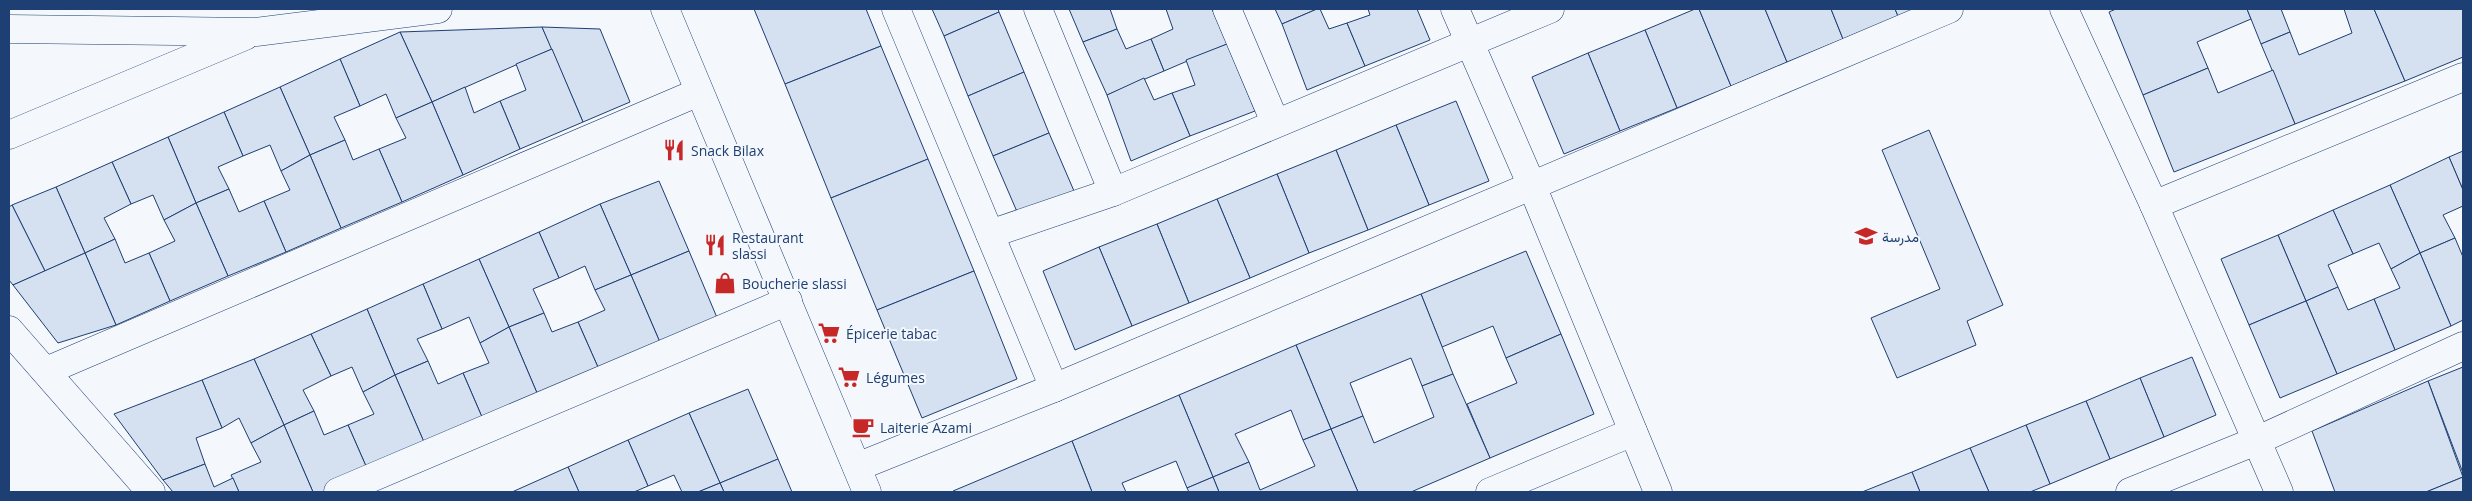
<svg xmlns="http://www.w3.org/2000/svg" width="2472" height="501" viewBox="0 0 2472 501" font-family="'Open Sans',Vazirmatn,sans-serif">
  <rect width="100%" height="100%" fill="#f4f7fb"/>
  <!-- building -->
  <g fill="#d5e0f0" stroke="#1d3f73">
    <polygon points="754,9 866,9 881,46 785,84"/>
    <polygon points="932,9 998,9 999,12 944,36"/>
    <polygon points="1069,9 1110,9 1117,29 1083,42"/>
    <polygon points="1166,9 1212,9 1227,44 1164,71 1151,39 1173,29"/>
    <polygon points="1275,9 1317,9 1282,24"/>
    <polygon points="1317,9 1320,9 1329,29 1347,23 1365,66 1307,90 1282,24"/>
    <polygon points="1368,9 1417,9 1430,40 1365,66 1347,23 1370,15"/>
    <polygon points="1695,9 1699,9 1731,86 1677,108 1645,30"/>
    <polygon points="1699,9 1765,9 1787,62 1731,86"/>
    <polygon points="1765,9 1831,9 1843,39 1787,62"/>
    <polygon points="1831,9 1895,9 1898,16 1843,39"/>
    <polygon points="1895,9 1915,9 1898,16"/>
    <polygon points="2116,9 2247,9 2251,19 2197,42 2208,68 2143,95 2109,12"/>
    <polygon points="2247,9 2281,9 2290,32 2261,44"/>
    <polygon points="2344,9 2374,9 2405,81 2295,124 2261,44 2290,32 2299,55 2352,33"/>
    <polygon points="2374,9 2463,9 2463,57 2405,81"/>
    <polygon points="999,12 1024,72 968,96 944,36"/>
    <polygon points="542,27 552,49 432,102 400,32"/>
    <polygon points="542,27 600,29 630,102 583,122"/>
    <polygon points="1117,29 1126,49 1151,39 1164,71 1107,95 1083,42"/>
    <polygon points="1645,30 1677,108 1620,131 1588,53"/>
    <polygon points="400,32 432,102 396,118 386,94 360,106 340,59"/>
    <polygon points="1227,44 1255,111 1190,136 1172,93 1195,85 1186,60"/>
    <polygon points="881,46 928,159 831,198 785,84"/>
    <polygon points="552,49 583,122 520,149 500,101 526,90 516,64"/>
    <polygon points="1588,53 1620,131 1564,154 1532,77"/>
    <polygon points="340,59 360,106 334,117 345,140 310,155 280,87"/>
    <polygon points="2208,68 2218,93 2273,70 2295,124 2174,172 2143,95"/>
    <polygon points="1024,72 1049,133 993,156 968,96"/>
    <polygon points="1144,78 1154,100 1172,93 1190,136 1131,161 1107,95"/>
    <polygon points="280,87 310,155 281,171 270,145 243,156 224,112"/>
    <polygon points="465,87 474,113 500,101 520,149 463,175 432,102"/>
    <polygon points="1456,101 1489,181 1429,205 1396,125"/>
    <polygon points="432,102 463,175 402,202 379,149 406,138 396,118"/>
    <polygon points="224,112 243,156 218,167 229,189 196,203 168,137"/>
    <polygon points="1396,125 1429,205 1368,230 1336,150"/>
    <polygon points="1929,130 2003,305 1967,321 1976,345 1897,378 1871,318 1940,289 1882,150"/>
    <polygon points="1049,133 1074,191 1018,214 993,156"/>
    <polygon points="168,137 196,203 164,220 153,195 131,204 112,162"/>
    <polygon points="345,140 353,160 379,149 402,202 341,228 310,155"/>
    <polygon points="1336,150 1368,230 1309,253 1277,174"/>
    <polygon points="2463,151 2463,190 2449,157"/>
    <polygon points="310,155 341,228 286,252 264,201 290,190 281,171"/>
    <polygon points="2449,157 2463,190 2463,206 2443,215 2455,238 2420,253 2390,185"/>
    <polygon points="928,159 974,271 877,310 831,198"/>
    <polygon points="112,162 131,204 104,218 115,239 85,253 56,187"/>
    <polygon points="1277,174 1309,253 1250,278 1217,199"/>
    <polygon points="659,181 689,251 631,275 600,204"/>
    <polygon points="2390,185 2420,253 2391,269 2379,243 2353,254 2333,210"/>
    <polygon points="56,187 85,253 45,271 12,205"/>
    <polygon points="229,189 239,212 264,201 286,252 228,276 196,203"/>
    <polygon points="1217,199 1250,278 1189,303 1157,224"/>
    <polygon points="196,203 228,276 170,301 149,253 175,241 164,220"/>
    <polygon points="600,204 631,275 595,290 585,266 559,278 539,232"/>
    <polygon points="12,205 45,271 13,285 9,280 9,207"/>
    <polygon points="2333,210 2353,254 2328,265 2338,287 2306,301 2278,235"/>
    <polygon points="1157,224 1189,303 1132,326 1099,247"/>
    <polygon points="539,232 559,278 533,289 544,313 509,327 479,259"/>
    <polygon points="2278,235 2306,301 2249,325 2221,259"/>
    <polygon points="2455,238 2463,257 2463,320 2451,326 2420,253"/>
    <polygon points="115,239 125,263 149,253 170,301 116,325 85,253"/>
    <polygon points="1099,247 1132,326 1075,350 1043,271"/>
    <polygon points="689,251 718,320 662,347 631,275"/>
    <polygon points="1526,251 1561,334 1506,358 1493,326 1442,347 1421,294"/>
    <polygon points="85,253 116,325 58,343 13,285"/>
    <polygon points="2420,253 2451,326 2395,350 2374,299 2400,288 2391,269"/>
    <polygon points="479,259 509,327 480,343 469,317 442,329 423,284"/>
    <polygon points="974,271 1017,379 922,418 877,310"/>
    <polygon points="631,275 662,347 601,374 578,322 605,310 595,290"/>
    <polygon points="423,284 442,329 417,339 428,361 395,375 367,309"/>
    <polygon points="2338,287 2348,310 2374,299 2395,350 2337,374 2306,301"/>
    <polygon points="1421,294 1453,374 1422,386 1411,358 1350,383 1363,416 1331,429 1296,345"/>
    <polygon points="2306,301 2337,374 2280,398 2249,325"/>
    <polygon points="367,309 395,375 363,392 352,367 331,376 311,334"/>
    <polygon points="544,313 552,332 578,322 601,374 540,400 509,327"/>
    <polygon points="509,327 540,400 485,424 463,373 489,363 480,343"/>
    <polygon points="311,334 331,376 303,390 314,411 284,425 254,359"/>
    <polygon points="1561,334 1594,414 1490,458 1467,404 1517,383 1506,358"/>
    <polygon points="1296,345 1331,429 1303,440 1291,410 1235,434 1249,462 1213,477 1179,395"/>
    <polygon points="2192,357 2216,415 2164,437 2140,378"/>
    <polygon points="254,359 284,425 251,443 239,418 222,428 202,380"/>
    <polygon points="428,361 438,384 463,373 485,424 427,449 395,375"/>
    <polygon points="2463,367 2463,473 2428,381"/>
    <polygon points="1453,374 1490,458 1411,492 1358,492 1331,429 1363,416 1374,443 1434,417 1422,386"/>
    <polygon points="395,375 427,449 369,473 348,425 374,414 363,392"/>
    <polygon points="2140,378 2164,437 2110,459 2086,401"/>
    <polygon points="202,380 222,428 196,438 205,464 163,480 114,414"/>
    <polygon points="2428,381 2463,477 2426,492 2335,492 2312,431"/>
    <polygon points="748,389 778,459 720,483 689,413"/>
    <polygon points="1179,395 1213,477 1187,488 1176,461 1122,483 1126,492 1092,492 1072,441"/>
    <polygon points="2086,401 2110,459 2050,484 2026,425"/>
    <polygon points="314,411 324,435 348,425 369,473 326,492 313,492 284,425"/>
    <polygon points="689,413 720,483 698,492 682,492 674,475 648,486 628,440"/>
    <polygon points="284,425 313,492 239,492 231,475 261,462 251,443"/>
    <polygon points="2026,425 2050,484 2030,492 1989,492 1970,448"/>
    <polygon points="1331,429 1358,492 1219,492 1213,477 1249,462 1260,490 1315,466 1303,440"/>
    <polygon points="628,440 648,486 634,492 579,492 568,467"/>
    <polygon points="1072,441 1092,492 953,492 953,491"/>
    <polygon points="1970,448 1989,492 1920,492 1912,472"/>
    <polygon points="778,459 792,492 724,492 720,483"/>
    <polygon points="205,464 214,487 233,478 239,492 173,492 163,480"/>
    <polygon points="568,467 579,492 512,492"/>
    <polygon points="1912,472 1920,492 1862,492"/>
    <polygon points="1213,477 1219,492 1189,492 1187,488"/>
    <polygon points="2463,477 2463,492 2426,492"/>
    <polygon points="720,483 724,492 698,492"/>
  </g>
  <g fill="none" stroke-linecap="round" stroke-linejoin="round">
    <!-- street casing -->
    <g stroke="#1d3f73" stroke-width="29">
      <g id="street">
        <polyline points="665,9 867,492"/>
        <polyline points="896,9 1054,388"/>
        <polyline points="1038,9 1113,192"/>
        <polyline points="1227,9 1275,122"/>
        <polyline points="1455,9 1532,186 1658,492"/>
        <polyline points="2064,9 2154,205 2279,492"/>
        <polyline points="9,29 256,32 438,9"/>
        <polyline points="9,135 245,36"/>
        <polyline points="2154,205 2463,77"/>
        <polyline points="990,234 1113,192 1550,9"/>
        <polyline points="9,330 151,492"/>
        <polyline points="46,371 699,92"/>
        <polyline points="857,467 1054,388 1949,9"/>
        <polyline points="338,492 788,301"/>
        <polyline points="1490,492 1633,432"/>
        <polyline points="2130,492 2256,441 2463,346"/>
      </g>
    </g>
    <!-- street -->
    <use href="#street" stroke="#f4f7fb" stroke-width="28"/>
  </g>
  <!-- icons -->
  <defs>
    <g id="restaurant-bare" transform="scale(1.725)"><path d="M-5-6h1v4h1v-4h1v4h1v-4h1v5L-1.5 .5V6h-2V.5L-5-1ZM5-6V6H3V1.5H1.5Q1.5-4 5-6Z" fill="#c62828" stroke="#f4f7fb" stroke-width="2.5" paint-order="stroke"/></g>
    <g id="school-bare" transform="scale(1.725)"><path d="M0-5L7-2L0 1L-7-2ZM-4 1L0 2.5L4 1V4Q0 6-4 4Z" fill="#c62828" stroke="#f4f7fb" stroke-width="2.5" paint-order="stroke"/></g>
    <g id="shop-bare" transform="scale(1.725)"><path d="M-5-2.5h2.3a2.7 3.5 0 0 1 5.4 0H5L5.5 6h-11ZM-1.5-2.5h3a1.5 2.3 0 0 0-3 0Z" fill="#c62828" stroke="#f4f7fb" stroke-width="2.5" paint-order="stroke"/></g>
    <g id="supermarket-bare" transform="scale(1.725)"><path d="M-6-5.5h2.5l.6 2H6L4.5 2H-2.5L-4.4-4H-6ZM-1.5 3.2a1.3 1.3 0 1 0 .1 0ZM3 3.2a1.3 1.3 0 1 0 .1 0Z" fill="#c62828" stroke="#f4f7fb" stroke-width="2.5" paint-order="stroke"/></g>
    <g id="cafe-bare" transform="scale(1.725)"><path d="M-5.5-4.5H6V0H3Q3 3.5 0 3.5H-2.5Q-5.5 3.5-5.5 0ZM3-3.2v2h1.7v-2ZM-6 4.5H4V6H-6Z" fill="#c62828" stroke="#f4f7fb" stroke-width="2.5" paint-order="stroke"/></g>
  </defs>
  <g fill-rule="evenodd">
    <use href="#restaurant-bare" x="674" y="150"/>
    <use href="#school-bare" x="1866" y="236"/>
    <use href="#restaurant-bare" x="715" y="245"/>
    <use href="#shop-bare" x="725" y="283"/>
    <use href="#supermarket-bare" x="829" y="333"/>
    <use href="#supermarket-bare" x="849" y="377"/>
    <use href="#cafe-bare" x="863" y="427"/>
  </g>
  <g text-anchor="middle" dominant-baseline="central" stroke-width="4" stroke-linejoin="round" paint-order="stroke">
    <!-- poi labels -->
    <g font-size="14" fill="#1d3f73" stroke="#f4f7fb" text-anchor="start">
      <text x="691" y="150">Snack Bilax</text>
      <text x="1882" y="236">مدرسة</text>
      <text x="732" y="237">Restaurant<tspan x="732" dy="16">slassi</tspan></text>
      <text x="742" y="283">Boucherie slassi</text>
      <text x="846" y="333">Épicerie tabac</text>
      <text x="866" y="377">Légumes</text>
      <text x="880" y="427">Laiterie Azami</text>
    </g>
  </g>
  <!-- border -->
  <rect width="2472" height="501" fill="none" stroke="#1d3f73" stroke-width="20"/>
</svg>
